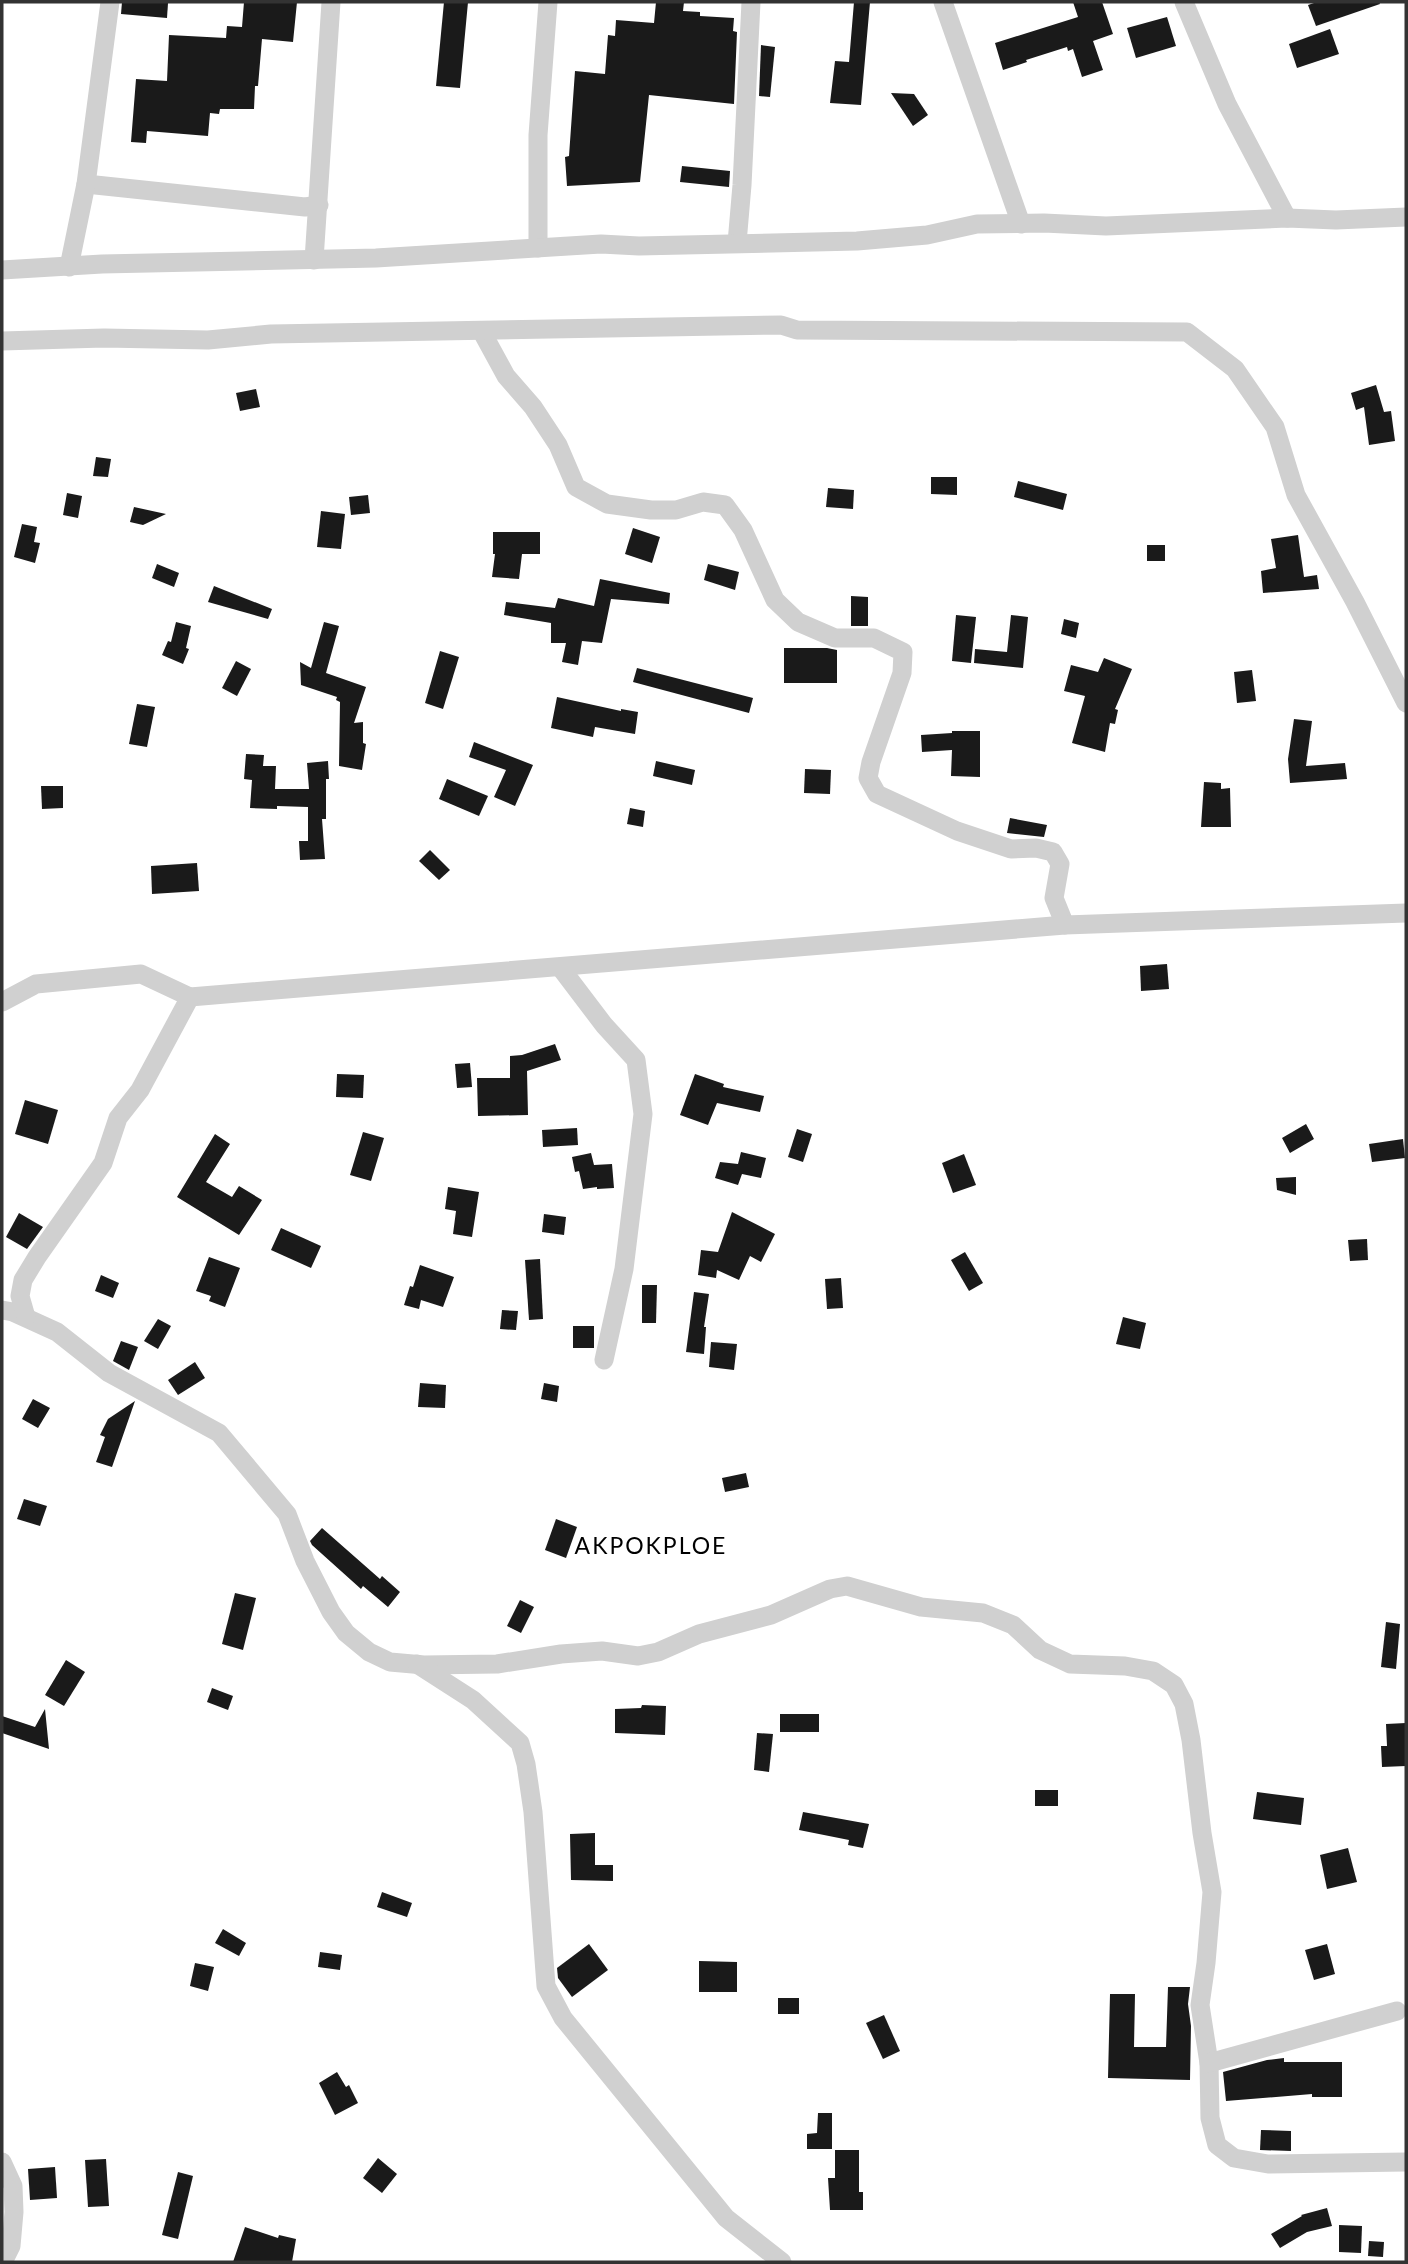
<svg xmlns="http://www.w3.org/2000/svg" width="1408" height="2264" viewBox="0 0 1408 2264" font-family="Lato,sans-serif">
  <rect width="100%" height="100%" fill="#fff"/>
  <!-- building -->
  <g fill="#1a1a1a">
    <polygon points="122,2 168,3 167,18 121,14"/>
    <polygon points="244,2 297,2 293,42 262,39 258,86 255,86 254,109 220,109 219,114 210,113 208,136 147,131 146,143 131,142 136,79 167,81 169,35 226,38 227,26 242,27"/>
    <polygon points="444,2 468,2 460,88 436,86"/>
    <polygon points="656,2 684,2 683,11 700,12 700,16 734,18 733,31 737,32 734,104 649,95 640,182 567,186 565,157 569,156 575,71 605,74 608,35 615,36 616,20 654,23"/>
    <polygon points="854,2 870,2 861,105 830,103 835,61 849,62"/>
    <polygon points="1073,2 1102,2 1113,34 1093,41 1103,70 1082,77 1073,49 1068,51 1067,47 1026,60 1027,62 1003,70 995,43 1078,17"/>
    <polygon points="1317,2 1379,2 1380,4 1316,26 1308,5"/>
    <polygon points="1167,17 1176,46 1136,58 1127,28"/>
    <polygon points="1330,29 1339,54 1297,68 1289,44"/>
    <polygon points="761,45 775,47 770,97 759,96"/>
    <polygon points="891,93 914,94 928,115 913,126"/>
    <polygon points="682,166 730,171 729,187 680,182"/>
    <polygon points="1376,385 1384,412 1391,411 1395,441 1369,445 1364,407 1356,410 1351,393"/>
    <polygon points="256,389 260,407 240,411 236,393"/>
    <polygon points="96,457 111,459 108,477 93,476"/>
    <polygon points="931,477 957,477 957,495 931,494"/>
    <polygon points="1018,481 1067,494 1063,510 1014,497"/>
    <polygon points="828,488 854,490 853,509 826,507"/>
    <polygon points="67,493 82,496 78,518 63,515"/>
    <polygon points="368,495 370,513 351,515 349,497"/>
    <polygon points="134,507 166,514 143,525 130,522"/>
    <polygon points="321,511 345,514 341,549 317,547"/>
    <polygon points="22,524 37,527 34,542 40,543 35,563 14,557"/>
    <polygon points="633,528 660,537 652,563 625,554"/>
    <polygon points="493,532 540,532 540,554 522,554 519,579 492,577 495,554 493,554"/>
    <polygon points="1298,535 1304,577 1317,575 1319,589 1263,593 1261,571 1276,568 1271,539"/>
    <rect x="1147" y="545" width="18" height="16"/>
    <polygon points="157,564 179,573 174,587 152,578"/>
    <polygon points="708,564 739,572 735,590 704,580"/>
    <polygon points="600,579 670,593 669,604 611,599 602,643 582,641 578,665 562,662 566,643 551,643 551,623 504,615 506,602 555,608 558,598 594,606"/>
    <polygon points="214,586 272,609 268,619 208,602"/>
    <polygon points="851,596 868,597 868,626 851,626"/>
    <polygon points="956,615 976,617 971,663 952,661"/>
    <polygon points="1011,615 1028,617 1023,668 974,663 975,649 1007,652"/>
    <polygon points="1064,619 1079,623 1076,638 1061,634"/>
    <polygon points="176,622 191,626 186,648 189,649 183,664 162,655 168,641 171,642"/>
    <polygon points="324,622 339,626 326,673 366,687 354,723 363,722 363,743 366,744 362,770 339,766 340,702 336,700 337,697 301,685 300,662 311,668"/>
    <polygon points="784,648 827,648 837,650 837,683 784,683"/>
    <polygon points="440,651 459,657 443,709 425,703"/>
    <polygon points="1104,658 1132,669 1115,709 1118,710 1115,724 1110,723 1105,752 1072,743 1085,696 1064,691 1071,665 1098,672"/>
    <polygon points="236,661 251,669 237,696 222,688"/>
    <polygon points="637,668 753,698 749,713 633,682"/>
    <polygon points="1252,670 1256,701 1237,703 1234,672"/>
    <polygon points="557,697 621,711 621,709 638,712 635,734 595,727 593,737 551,728"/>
    <polygon points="137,704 155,707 147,747 129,744"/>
    <polygon points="1294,719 1312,721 1306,766 1345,763 1347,779 1290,783 1288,759"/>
    <polygon points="952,731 980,731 980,777 951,776 952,750 922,752 921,735 952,733"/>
    <polygon points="474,742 533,765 515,806 494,797 506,770 469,757"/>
    <polygon points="246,754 264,755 263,766 276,766 275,789 309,789 307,763 328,761 329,779 326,779 326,819 322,819 325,859 300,860 299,841 308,841 308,807 277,806 277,809 250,808 252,780 244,779"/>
    <polygon points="656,761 695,770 692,785 653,776"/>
    <polygon points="805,769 831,770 830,794 804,793"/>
    <polygon points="447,779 488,796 479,816 439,799"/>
    <polygon points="1204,782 1221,783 1221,789 1230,788 1231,827 1201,827"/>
    <polygon points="41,786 63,786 63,808 42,809"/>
    <polygon points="630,808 645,811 643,827 627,824"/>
    <polygon points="1010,818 1047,825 1044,837 1007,833"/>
    <polygon points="430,850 450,870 439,880 419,861"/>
    <polygon points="197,863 199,891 152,894 151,866"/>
    <polygon points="1167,964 1169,989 1141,991 1140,966"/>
    <polygon points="555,1044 561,1060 527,1071 528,1115 478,1116 477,1078 510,1078 510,1056 522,1055"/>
    <polygon points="470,1063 472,1087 457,1088 455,1064"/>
    <polygon points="337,1074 364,1075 363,1098 336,1097"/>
    <polygon points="695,1074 724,1084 723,1087 764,1096 760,1112 717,1103 708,1125 680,1115"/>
    <polygon points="25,1100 58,1110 48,1144 15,1134"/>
    <polygon points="1306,1124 1314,1139 1290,1153 1282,1138"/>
    <polygon points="577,1128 578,1145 543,1147 542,1130"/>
    <polygon points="797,1129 812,1134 803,1162 788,1157"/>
    <polygon points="363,1132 384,1138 371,1181 350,1175"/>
    <polygon points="215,1134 230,1144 206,1182 232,1197 239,1186 262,1200 239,1235 177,1197"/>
    <polygon points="1403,1139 1405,1158 1372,1162 1369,1144"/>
    <polygon points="741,1152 766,1158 761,1178 742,1174 738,1185 715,1178 720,1162 738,1164"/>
    <polygon points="591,1153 594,1165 612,1164 614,1188 597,1189 597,1187 583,1189 579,1171 575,1172 572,1157"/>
    <polygon points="964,1154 976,1185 953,1193 942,1163"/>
    <polygon points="1296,1177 1296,1195 1277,1190 1276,1178"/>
    <polygon points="448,1187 479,1192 472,1237 453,1234 456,1211 445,1209"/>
    <polygon points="732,1212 775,1234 761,1262 750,1256 739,1280 717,1270 716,1278 698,1275 701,1250 718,1252"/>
    <polygon points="19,1213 43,1227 27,1249 6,1237"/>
    <polygon points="544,1214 566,1217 564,1235 542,1232"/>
    <polygon points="281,1228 321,1246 311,1268 271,1250"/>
    <polygon points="1367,1239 1368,1260 1350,1261 1348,1240"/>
    <polygon points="965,1252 983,1283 969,1291 951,1260"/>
    <polygon points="209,1257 240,1268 225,1307 209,1301 211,1296 196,1291"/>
    <polygon points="540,1259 543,1319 529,1320 525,1260"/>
    <polygon points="420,1265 454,1277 443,1307 421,1300 419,1309 404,1305 410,1286 413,1287"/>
    <polygon points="101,1275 119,1283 113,1298 95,1291"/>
    <polygon points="841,1278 843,1308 827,1309 825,1279"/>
    <polygon points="642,1285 657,1285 656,1323 642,1323"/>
    <polygon points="694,1292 709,1294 704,1327 706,1327 704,1354 686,1352"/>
    <polygon points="502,1310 518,1311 516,1330 500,1329"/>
    <polygon points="1123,1317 1146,1323 1140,1349 1116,1344"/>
    <polygon points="158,1319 171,1326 158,1349 144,1341"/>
    <rect x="573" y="1326" width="21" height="22"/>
    <polygon points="121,1341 138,1347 129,1370 113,1361"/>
    <polygon points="711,1342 737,1344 734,1370 709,1367"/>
    <polygon points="195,1362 205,1378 178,1395 168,1380"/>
    <polygon points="420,1383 446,1385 445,1408 418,1407"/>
    <polygon points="544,1383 559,1386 557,1402 541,1399"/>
    <polygon points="33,1399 50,1408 38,1428 22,1419"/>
    <polygon points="135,1401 112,1467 96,1462 105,1437 100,1435 108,1419"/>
    <polygon points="746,1473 749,1487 725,1492 722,1478"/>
    <polygon points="24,1499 47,1506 40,1526 17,1519"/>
    <polygon points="556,1519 577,1527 566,1558 545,1550"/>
    <polygon points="322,1528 380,1579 382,1576 400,1592 388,1607 363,1586 361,1589 312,1545 310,1541"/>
    <polygon points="235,1593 256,1598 243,1650 222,1644"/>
    <polygon points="520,1600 534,1607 521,1633 507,1626"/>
    <polygon points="1386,1622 1400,1624 1396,1669 1381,1667"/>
    <polygon points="66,1660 85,1672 64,1706 45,1695"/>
    <polygon points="212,1688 233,1696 228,1710 207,1702"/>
    <polygon points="642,1705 666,1706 665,1735 615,1733 615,1709 641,1708"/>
    <polygon points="45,1709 49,1749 2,1733 2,1716 35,1727"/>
    <rect x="780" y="1714" width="39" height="18"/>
    <polygon points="1406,1723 1406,1766 1382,1767 1381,1746 1387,1746 1386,1724"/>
    <polygon points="757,1733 773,1734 769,1772 754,1770"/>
    <rect x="1035" y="1790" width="23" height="16"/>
    <polygon points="1257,1792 1304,1798 1301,1825 1253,1819"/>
    <polygon points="803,1812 869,1824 863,1848 848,1845 849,1840 799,1830"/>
    <polygon points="595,1833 595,1865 613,1865 613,1881 571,1880 570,1834"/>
    <polygon points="1348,1848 1357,1882 1327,1889 1320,1855"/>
    <polygon points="382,1892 412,1903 407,1917 377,1907"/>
    <polygon points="223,1929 246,1943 239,1956 215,1943"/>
    <polygon points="589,1944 608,1970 572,1997 558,1978 557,1968"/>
    <polygon points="1327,1944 1335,1974 1314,1980 1305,1950"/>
    <polygon points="320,1952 342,1955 340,1970 318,1967"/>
    <polygon points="699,1961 737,1962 737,1992 699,1992"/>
    <polygon points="195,1963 214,1967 208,1991 190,1986"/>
    <polygon points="1168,1987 1190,1987 1188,2004 1191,2026 1190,2080 1108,2078 1110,1994 1135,1994 1134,2047 1166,2047"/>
    <rect x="778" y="1998" width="21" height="16"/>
    <polygon points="884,2015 900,2051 883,2059 866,2023"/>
    <polygon points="1284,2058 1284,2062 1342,2062 1342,2097 1312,2097 1312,2094 1226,2101 1223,2072 1267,2060"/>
    <polygon points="337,2072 346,2087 349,2085 358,2103 335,2115 319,2083"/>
    <polygon points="818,2113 832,2113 832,2149 807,2149 807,2134 817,2133"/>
    <polygon points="1261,2130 1291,2131 1291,2151 1260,2150"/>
    <polygon points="835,2150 859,2150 859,2192 863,2192 863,2210 830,2210 828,2178 835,2178"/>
    <polygon points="378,2158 397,2174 382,2193 363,2178"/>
    <polygon points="106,2159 109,2206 88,2207 85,2160"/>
    <polygon points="55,2167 57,2198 30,2200 28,2169"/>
    <polygon points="178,2172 193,2176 178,2239 162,2235"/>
    <polygon points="1327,2208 1332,2226 1307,2232 1280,2248 1271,2234 1302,2216 1301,2215"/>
    <polygon points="1339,2225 1362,2226 1361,2253 1339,2252"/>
    <polygon points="245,2227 278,2238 279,2235 296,2239 292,2262 233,2262"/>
    <polygon points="1369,2241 1384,2242 1383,2257 1368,2256"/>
  </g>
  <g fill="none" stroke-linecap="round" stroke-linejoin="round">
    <!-- minor -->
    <g stroke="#d0d0d0" stroke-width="19">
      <polyline points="943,2 1021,224"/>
      <polyline points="1184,2 1227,104 1287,218"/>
      <polyline points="86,184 305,207 319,205"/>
      <polyline points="737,243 742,185 751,2"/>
      <polyline points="538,248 538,135 548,2"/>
      <polyline points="314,260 331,2"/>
      <polyline points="69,267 86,184 110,2"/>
      <polyline points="2,270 102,264 376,258 601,244 639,246 857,241 927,235 977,224 1044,223 1106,226 1287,218 1336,220 1406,217"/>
      <polyline points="482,332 506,376 533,407 558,445 576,487 607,504 651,510 676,510 703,502 725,505 743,530 775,600 798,622 835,638 874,638 903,652 902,673 871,762 868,778 877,794 957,831 1011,849 1036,848 1053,852 1060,864 1054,898 1065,925"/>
      <polyline points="2,341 104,338 208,340 271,334 781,325 797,330 1187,332 1235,369 1275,427 1296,495 1355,602 1406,703"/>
      <polyline points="560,967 604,1025 636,1060 643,1114 624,1269 604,1360"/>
      <polyline points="2,1002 36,984 141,974 190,997 1065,925 1406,913"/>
      <polyline points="2,1310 13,1312 57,1332 109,1373 219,1433 287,1514 305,1561 331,1612 346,1633 369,1652 390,1662 424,1665 497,1664 561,1654 602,1651 638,1656 658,1652 699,1634 771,1615 830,1589 847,1586 921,1607 983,1613 1013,1625 1040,1650 1070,1664 1125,1666 1153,1671 1174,1685 1184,1704 1191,1740 1202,1833 1212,1892 1206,1963 1200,2005 1209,2063 1210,2118 1217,2145 1234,2158 1268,2164 1406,2162"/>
      <polyline points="26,1317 20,1296 23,1280 37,1257 103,1163 118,1118 140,1090 190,997"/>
      <polyline points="417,1664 473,1700 520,1743 526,1764 533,1812 546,1986 563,2018 726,2218 782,2262"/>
      <polyline points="1209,2063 1397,2011"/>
      <polyline points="2,2162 13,2186 14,2212 11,2246 3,2262"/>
    </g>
  </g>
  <g text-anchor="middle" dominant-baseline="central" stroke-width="7" stroke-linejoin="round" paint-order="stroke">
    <!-- quarter labels -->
    <g font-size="23" letter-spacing="2" fill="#000" stroke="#fff">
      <text x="651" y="1545">AKPOKPLOE</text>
    </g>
  </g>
  <!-- border -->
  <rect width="1408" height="2264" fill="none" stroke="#333333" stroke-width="7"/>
</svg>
